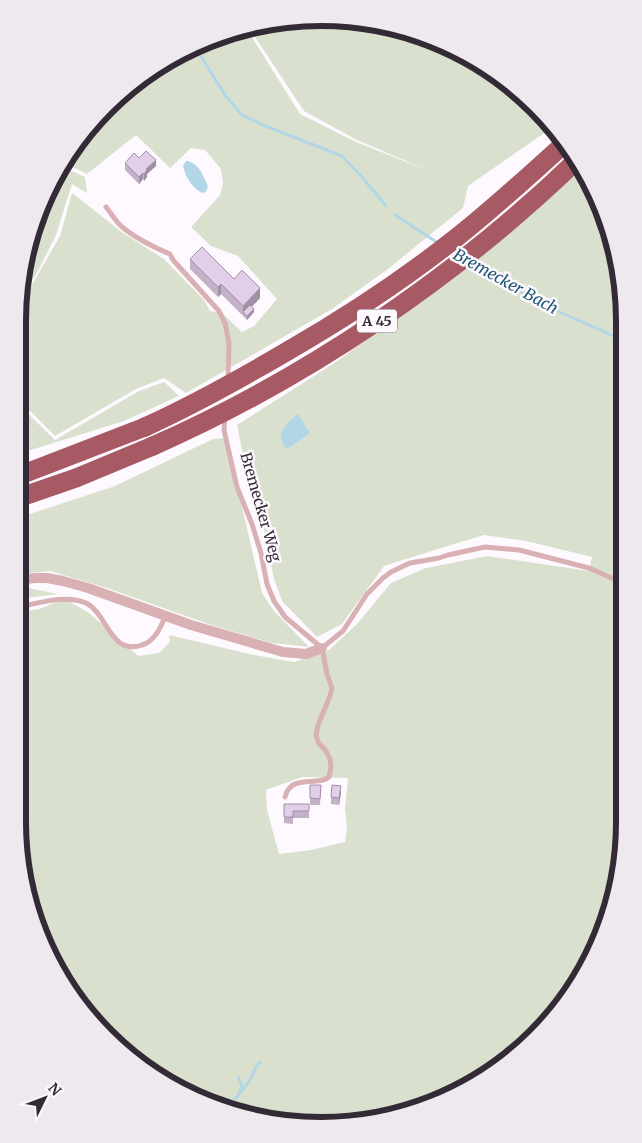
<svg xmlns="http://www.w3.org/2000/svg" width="642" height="1143" viewBox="0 0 642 1143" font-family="Merriweather,serif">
  <rect width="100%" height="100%" fill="#fef9ff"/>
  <!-- green -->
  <g fill="#d9e1ce" fill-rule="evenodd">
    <polygon points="361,20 473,58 535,106 553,127 468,186 463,208 388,269 332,309 186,393 164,378 136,389 55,436 18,399 18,309 60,236 72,193 123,233 164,259 204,300 210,311 222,313 242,332 254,326 277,299 238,256 211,246 191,227 220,195 223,183 221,169 205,150 191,148 170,168 136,135 87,174 64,163 136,80 238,30 248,31 300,114 356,142 432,172 357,140 304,111 249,28 244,28"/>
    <polygon points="61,166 85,177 87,193 72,184 56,235 38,271 18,302 34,224 58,169"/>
    <path d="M581,168L608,223L622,280L617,281L622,282L624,842L608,919L584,974L521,1050L437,1103L341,1125L242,1115L152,1074L80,1007L34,919L18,822V612L39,609L65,599L89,613L138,656L159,653L170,642L169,635L254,655L294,662L329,650L357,624L391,583L426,568L487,556L589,571L592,557L526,541L484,535L438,549L384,566L342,624L317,637L282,601L274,579L264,530L249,485L237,425L333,364L456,276L531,213ZM302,777L348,778L345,809L347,829L345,842L311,850L279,854L267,810L266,790Z"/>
    <polygon points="164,382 179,396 124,421 31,450 18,453 18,404 55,440 139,391"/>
    <polygon points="226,438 262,593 274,611 309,647 272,643 211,625 110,589 50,571 18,574 18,518 115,486 213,439"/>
    <polygon points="18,586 58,594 18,599"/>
  </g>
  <!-- water -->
  <g fill="#b3d6e6">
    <path d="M186,161C199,162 203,176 208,186L206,192L202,193C192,188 185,176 183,166Z"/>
    <path d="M298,414L310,433L287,449C274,436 285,423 298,414Z"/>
  </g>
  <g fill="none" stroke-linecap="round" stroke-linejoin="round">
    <!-- stream -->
    <g stroke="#b3d6e6" stroke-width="3">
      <polyline points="197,50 225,95 242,115 263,125 342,156 362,177 386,206"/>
      <polyline points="395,215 438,243"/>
      <polyline points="469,262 484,272 555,310 616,337 622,336"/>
      <polyline points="238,1077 242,1086 240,1090"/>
      <path d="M229,1109C234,1098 241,1093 248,1083C253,1076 254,1068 260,1062"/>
    </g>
    <!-- lane -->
    <g stroke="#d9b1b4" stroke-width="5">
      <path d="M106,207C110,212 114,218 118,223C129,235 155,248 170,254L173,260L219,311L225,323L229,343L228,379"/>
      <path d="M225,415L224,430L237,487L252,524L261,553L267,584L274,601L285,617L322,648L327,674L332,688L330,696L318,725L316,735L318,742L326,751L330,759L331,767L329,777C317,787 291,773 285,797"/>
      <path d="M18,607C39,603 66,594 86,603C108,614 110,656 142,645C155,641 161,628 165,616"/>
      <polyline points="322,648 343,631 367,594 383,578 391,572 410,563 439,558 448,555 485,547 519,550 589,568 623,583"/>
    </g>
    <!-- street -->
    <polyline stroke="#d9b1b4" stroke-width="10" points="18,580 35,578 47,578 63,581 88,588 191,625 283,652 306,654 322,648"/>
    <!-- highway -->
    <g stroke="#a85a64" stroke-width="19">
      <polyline points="18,476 145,427"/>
      <polyline points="18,498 76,478 153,446"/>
    </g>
    <!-- highway-bridge -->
    <g stroke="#a85a64" stroke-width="19">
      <path d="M145,427C193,405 240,379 286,352C345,318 403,280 456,238C494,208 530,175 565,143"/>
      <path d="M153,446C307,378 456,277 577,160"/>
    </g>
  </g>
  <!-- wall -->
  <g fill="#c3b1c8">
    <polygon points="139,158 156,166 147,174 147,177 144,181 143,179 139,184 125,170 125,163"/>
    <polygon points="190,259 260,298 251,307 254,312 247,320 221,294 218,297 190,269"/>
    <polygon points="310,785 321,785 320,805 310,805"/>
    <polygon points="341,793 339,805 331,804 331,797"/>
    <polygon points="284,804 309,804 309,818 293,818 293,824 284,823"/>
  </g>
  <!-- shaded-wall -->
  <g fill="#9f90a3">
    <polygon points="156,160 156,166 147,174 147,177 144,181 144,174 146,169"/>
    <polygon points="143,173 143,179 139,184 139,177"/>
    <polygon points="221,284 221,294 218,297 218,287"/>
    <polygon points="260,288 260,298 245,314 243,312 243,306"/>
    <polygon points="254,309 254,312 247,320 247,316"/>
    <polygon points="341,786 341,793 339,805 339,798"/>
  </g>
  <!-- building -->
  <g fill="#e3cee9" stroke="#9f90a3">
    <polygon points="146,151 156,160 146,169 147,170 144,174 143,173 139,177 125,163 134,153 139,158"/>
    <polygon points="202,247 234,279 242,270 260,288 243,306 221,284 218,287 190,259"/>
    <polygon points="250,305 254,309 247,316 243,312"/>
    <polygon points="310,785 321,785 320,799 310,798"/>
    <polygon points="332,785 341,786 339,798 331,797"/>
    <polygon points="284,804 309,804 309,811 293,811 293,817 284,817"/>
  </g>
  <g text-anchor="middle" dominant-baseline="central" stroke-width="5" stroke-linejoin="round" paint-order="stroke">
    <!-- shield labels -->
    <rect fill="#fef9ff" stroke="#706872" stroke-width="1" x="357" y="309.5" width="40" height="23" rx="4"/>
    <g font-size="14" font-weight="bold" fill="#332a35">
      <text x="377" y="321">A 45</text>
    </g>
    <!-- street labels -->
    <g font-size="15" fill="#332a35" stroke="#fef9ff">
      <text transform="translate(261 507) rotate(74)">Bremecker Weg</text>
    </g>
    <!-- water labels -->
    <g font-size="16" font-style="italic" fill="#1a5970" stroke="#fef9ff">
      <text transform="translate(506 281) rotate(29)">Bremecker Bach</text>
    </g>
  </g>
  <!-- crop -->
  <path d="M0 0H642V1143H0ZM321 26H321A295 295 0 0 1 616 321V822A295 295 0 0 1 321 1117H321A295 295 0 0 1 26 822V321A295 295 0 0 1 321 26Z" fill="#eee8ef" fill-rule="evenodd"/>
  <path fill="none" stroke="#332a35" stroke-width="6" d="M321 26H321A295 295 0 0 1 616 321V822A295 295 0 0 1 321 1117H321A295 295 0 0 1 26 822V321A295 295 0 0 1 321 26Z"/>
  <!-- north arrow -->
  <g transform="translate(45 1098) rotate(48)" stroke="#fef9ff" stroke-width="4" paint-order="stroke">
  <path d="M0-4L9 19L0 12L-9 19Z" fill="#332a35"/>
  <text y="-8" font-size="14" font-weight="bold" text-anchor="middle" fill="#332a35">N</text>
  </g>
</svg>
